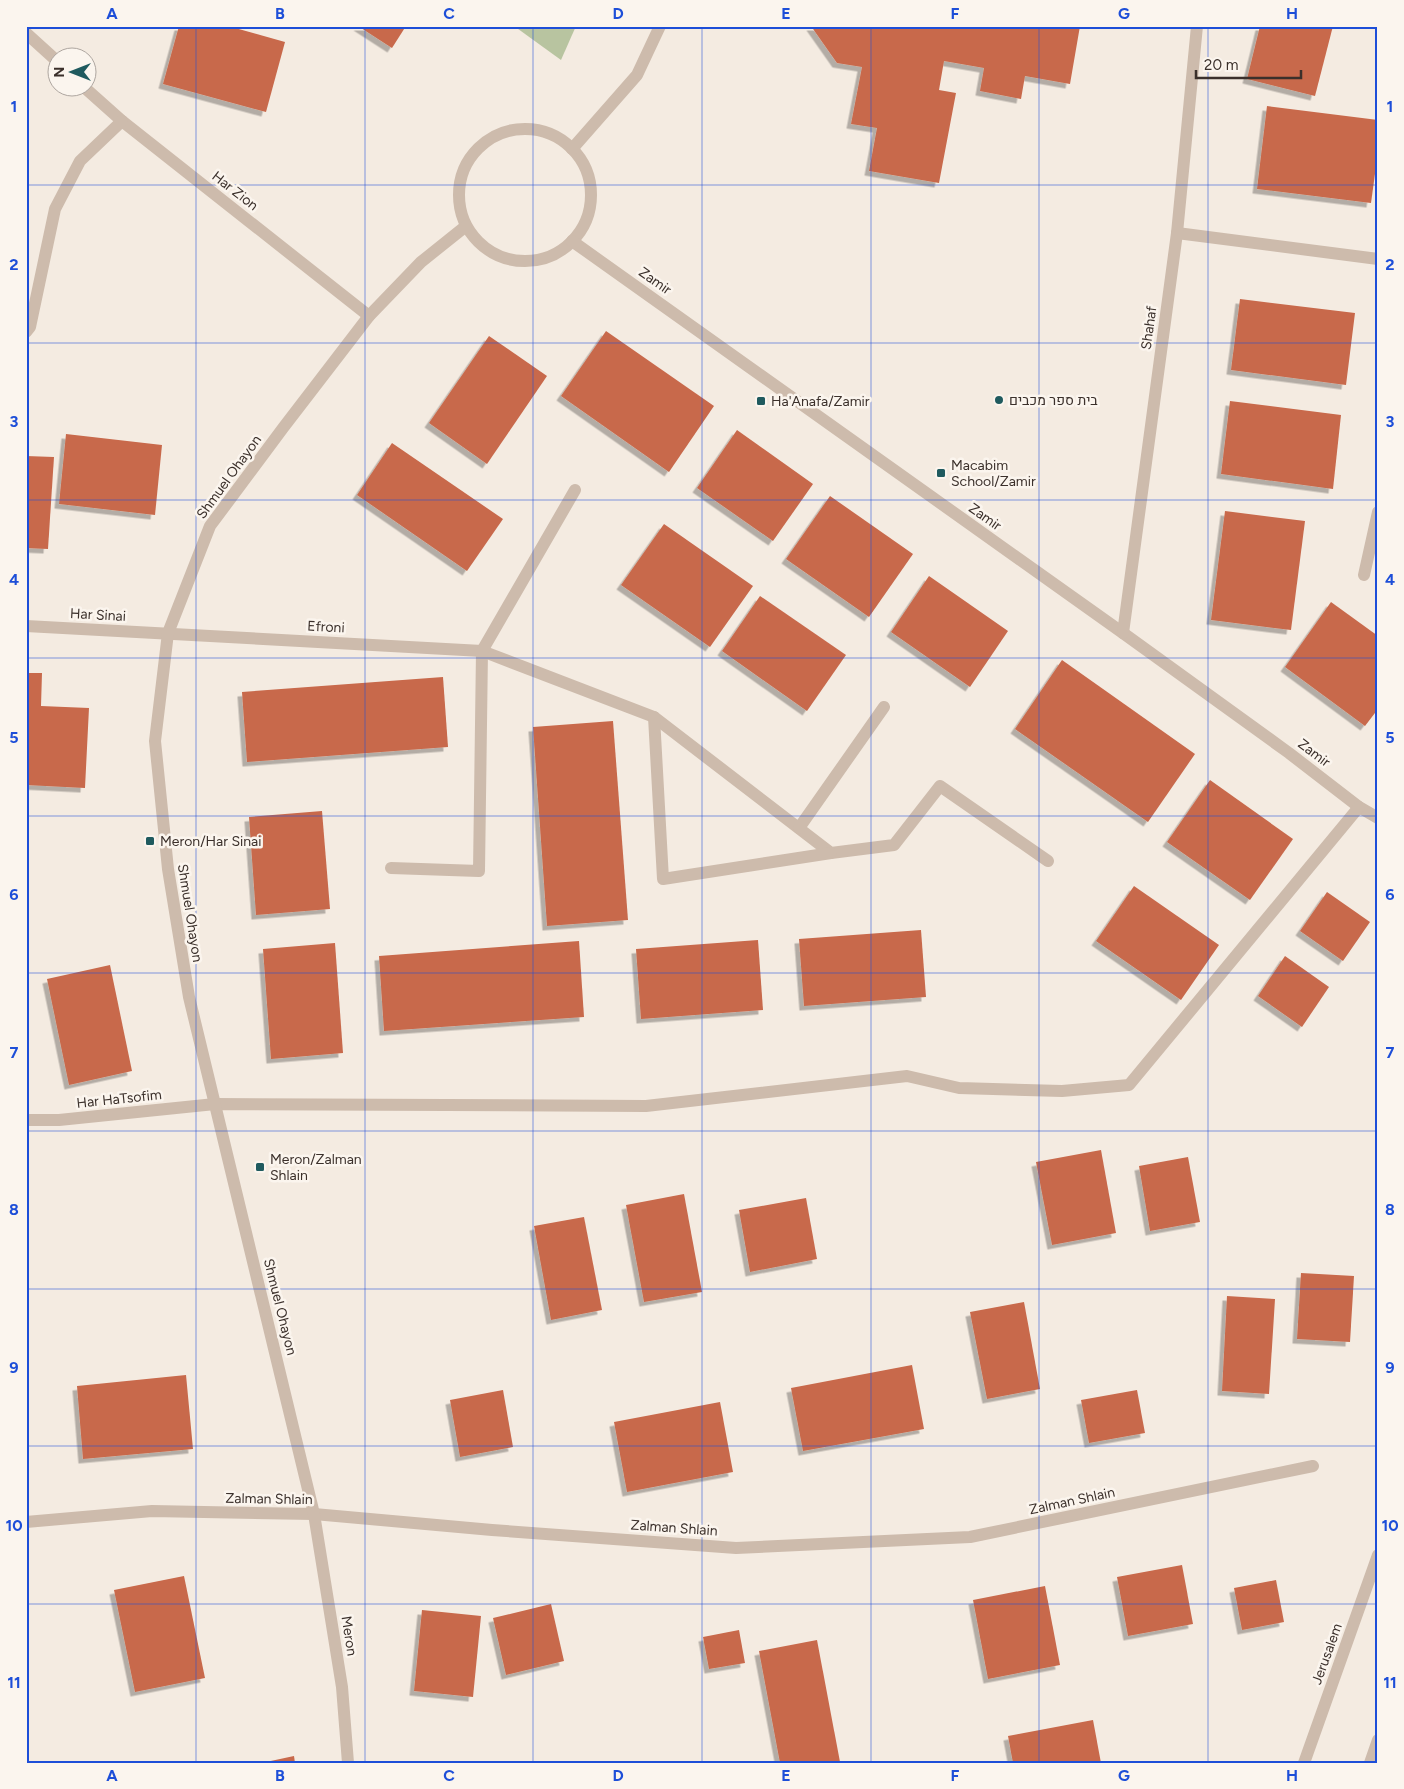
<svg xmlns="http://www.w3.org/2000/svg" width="1404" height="1789" viewBox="0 0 1404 1789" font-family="Figtree,Heebo,sans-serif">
  <defs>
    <filter id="shadow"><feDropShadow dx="-4.5" dy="4.5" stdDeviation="0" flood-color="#0004"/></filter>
  </defs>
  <rect width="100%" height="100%" fill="#f4ebe1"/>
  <!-- green -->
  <polygon fill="#b8c4a0" points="514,26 576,26 561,60"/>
  <!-- building -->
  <g fill="#c8694b" filter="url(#shadow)">
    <polygon points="179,26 228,26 285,42 266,112 163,84"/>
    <polygon points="358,26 406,26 392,48"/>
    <polygon points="811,26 1080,26 1070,84 1025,76 1021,99 980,91 984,68 944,61 939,90 956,93 939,183 869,171 877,128 851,124 862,67 837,63"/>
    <polygon points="1260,26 1333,26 1315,96 1247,79"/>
    <polygon points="1267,106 1378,120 1378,152 1371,203 1257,189"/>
    <polygon points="1240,299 1355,313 1346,385 1231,370"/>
    <polygon points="606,331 714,406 669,472 561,396"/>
    <polygon points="489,336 547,376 487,464 429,423"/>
    <polygon points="1230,401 1341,415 1333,489 1221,474"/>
    <polygon points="737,430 813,484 773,541 697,488"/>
    <polygon points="66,434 162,445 155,515 59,504"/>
    <polygon points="392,443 503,519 467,571 357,495"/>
    <polygon points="26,456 54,457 48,549 26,548"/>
    <polygon points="830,496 913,554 869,617 786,559"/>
    <polygon points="1225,511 1305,521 1291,630 1211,620"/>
    <polygon points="664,524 753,586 710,647 621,585"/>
    <polygon points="929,576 1008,631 970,687 891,632"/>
    <polygon points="760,596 846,655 807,711 722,651"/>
    <polygon points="1331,602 1378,636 1378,709 1365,726 1285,667"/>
    <polygon points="1062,660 1195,754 1148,822 1015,729"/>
    <polygon points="26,673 42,673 41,706 89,708 85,788 26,785"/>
    <polygon points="443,677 448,747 247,762 242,692"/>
    <polygon points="613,721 628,920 547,926 533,727"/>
    <polygon points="1210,780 1293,839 1250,900 1167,842"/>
    <polygon points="322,811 330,909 256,915 249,817"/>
    <polygon points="1134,886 1219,945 1181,1000 1096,941"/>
    <polygon points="1327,892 1370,922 1343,961 1300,931"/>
    <polygon points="921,930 926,997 804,1006 799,939"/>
    <polygon points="758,940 763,1010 641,1019 636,949"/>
    <polygon points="579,941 584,1017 384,1031 379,956"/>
    <polygon points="335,943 343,1053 271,1059 263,949"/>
    <polygon points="1285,956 1329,987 1302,1027 1258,996"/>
    <polygon points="110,965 132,1071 69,1085 47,979"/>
    <polygon points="1101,1150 1116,1233 1052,1245 1036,1162"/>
    <polygon points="1188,1157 1200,1222 1150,1231 1139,1166"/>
    <polygon points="684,1194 702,1292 644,1302 626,1205"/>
    <polygon points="806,1198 817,1259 750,1272 739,1210"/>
    <polygon points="584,1217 602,1310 551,1320 534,1226"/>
    <polygon points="1301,1273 1354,1276 1350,1342 1297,1339"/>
    <polygon points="1227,1296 1275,1299 1269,1394 1222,1391"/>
    <polygon points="1024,1302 1040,1389 987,1399 970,1312"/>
    <polygon points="912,1365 924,1429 803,1451 791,1388"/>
    <polygon points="186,1375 193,1449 83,1459 77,1386"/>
    <polygon points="503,1390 513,1447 460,1457 450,1400"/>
    <polygon points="1137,1390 1145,1433 1089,1443 1081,1400"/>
    <polygon points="720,1402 733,1472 627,1492 614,1422"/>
    <polygon points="1182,1565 1193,1624 1128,1636 1117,1577"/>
    <polygon points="184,1576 205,1678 135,1692 114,1590"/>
    <polygon points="1276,1580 1284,1622 1242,1630 1234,1588"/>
    <polygon points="1045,1586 1060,1665 988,1679 973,1600"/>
    <polygon points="551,1604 564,1661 506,1675 493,1618"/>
    <polygon points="422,1610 481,1616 473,1697 414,1691"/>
    <polygon points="739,1630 745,1663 709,1669 703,1637"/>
    <polygon points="817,1640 840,1762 780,1763 759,1651"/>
    <polygon points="1093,1720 1101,1763 1013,1763 1008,1736"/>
    <polygon points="294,1756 295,1763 266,1763 266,1762"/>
  </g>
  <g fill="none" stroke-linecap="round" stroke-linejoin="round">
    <!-- minor -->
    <g stroke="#cdbbac" stroke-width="12">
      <polyline points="26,33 58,62"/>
      <polyline points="85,88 122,121 369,316"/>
      <circle cx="525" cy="195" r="66"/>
      <polyline points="572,149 637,75 660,26"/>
      <polyline points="1177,233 1378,259"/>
      <polyline points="572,241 1123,633 1289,753 1359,807 1378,818"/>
      <polyline points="26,332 30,327 55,209 80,161 122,121"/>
      <polyline points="1364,575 1378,512"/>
      <polyline points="26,626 482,651 654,717 831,853 894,845 940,786 1048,861"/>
      <polyline points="1123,633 1177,233 1197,26"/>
      <polyline points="654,717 663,879 831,853"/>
      <polyline points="799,828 884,707"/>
      <polyline points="391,868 479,871 482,651 575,490"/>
      <polyline points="26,1120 59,1120 215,1104 646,1106 907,1076 959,1088 1062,1091 1129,1085 1359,807"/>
      <polyline points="26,1522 152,1511 314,1514 492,1530 736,1548 970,1537 1313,1466"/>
      <polyline points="348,1763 342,1687 314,1514 189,997 168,869 155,741 168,633 210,526 283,428 369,316 421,262 466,226"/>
      <polyline points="1304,1763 1378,1555"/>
      <polyline points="1370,1763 1378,1740"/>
    </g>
  </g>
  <!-- grid -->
  <path fill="none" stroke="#1d4ed8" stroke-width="1" stroke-opacity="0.55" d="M196,26V1763M365,26V1763M533,26V1763M702,26V1763M871,26V1763M1039,26V1763M1208,26V1763M26,185H1378M26,343H1378M26,500H1378M26,658H1378M26,816H1378M26,973H1378M26,1131H1378M26,1289H1378M26,1446H1378M26,1604H1378"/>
  <!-- markers -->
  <g fill="#1f5a5e" stroke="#fbf5ee" stroke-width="2">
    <circle cx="999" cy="400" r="5"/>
    <rect x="756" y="396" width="10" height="10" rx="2.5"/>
    <rect x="936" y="468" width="10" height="10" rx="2.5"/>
    <rect x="145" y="836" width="10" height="10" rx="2.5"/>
    <rect x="255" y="1162" width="10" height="10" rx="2.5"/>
  </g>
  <g text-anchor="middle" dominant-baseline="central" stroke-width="5" stroke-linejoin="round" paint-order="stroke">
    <!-- street labels -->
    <g font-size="14" fill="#3b302b" stroke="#fbf5ee">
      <text transform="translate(235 191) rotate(38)">Har Zion</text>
      <text transform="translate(655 281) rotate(35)">Zamir</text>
      <text transform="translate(1149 328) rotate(-82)">Shahaf</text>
      <text transform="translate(229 477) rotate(-54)">Shmuel Ohayon</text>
      <text transform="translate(985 517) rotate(35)">Zamir</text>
      <text transform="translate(98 615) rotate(3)">Har Sinai</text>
      <text transform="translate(326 627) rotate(3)">Efroni</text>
      <text transform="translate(1314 753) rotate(37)">Zamir</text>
      <text transform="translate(190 913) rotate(81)">Shmuel Ohayon</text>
      <text transform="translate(119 1099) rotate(-6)">Har HaTsofim</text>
      <text transform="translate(280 1307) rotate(76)">Shmuel Ohayon</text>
      <text transform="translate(269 1499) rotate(1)">Zalman Shlain</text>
      <text transform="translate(1072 1501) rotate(-12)">Zalman Shlain</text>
      <text transform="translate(674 1528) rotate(4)">Zalman Shlain</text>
      <text transform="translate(349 1636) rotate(81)">Meron</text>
      <text transform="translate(1327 1654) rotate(-70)">Jerusalem</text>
    </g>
    <!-- poi labels -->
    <g font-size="14" fill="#3b302b" stroke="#fbf5ee" text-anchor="start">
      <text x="1009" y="400">בית ספר מכבים</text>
      <text x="771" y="401">Ha'Anafa/Zamir</text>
      <text x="951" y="465">Macabim<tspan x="951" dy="16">School/Zamir</tspan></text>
      <text x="160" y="841">Meron/Har Sinai</text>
      <text x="270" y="1159">Meron/Zalman<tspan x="270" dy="16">Shlain</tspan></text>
    </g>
  </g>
  <!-- border -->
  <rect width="1404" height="1789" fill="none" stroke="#fbf5ee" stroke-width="55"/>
  <!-- north arrow -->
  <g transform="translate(72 72) rotate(270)"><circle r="24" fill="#fbf5ee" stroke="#aea6a0"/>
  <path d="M0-4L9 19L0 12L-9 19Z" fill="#1f5a5e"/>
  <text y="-8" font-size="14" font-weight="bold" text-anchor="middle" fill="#3b302b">N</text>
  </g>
  <!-- scale -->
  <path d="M1196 70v8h105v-8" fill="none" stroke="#3b302b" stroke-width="2.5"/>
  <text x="1204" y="70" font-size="15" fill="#3b302b" stroke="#fbf5ee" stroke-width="4" paint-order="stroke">20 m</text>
  <rect x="28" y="28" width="1348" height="1734" fill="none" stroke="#1d4ed8" stroke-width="2"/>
  <g font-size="16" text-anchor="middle" font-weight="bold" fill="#1d4ed8">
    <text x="112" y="19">A</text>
    <text x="280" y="19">B</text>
    <text x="449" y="19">C</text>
    <text x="618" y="19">D</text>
    <text x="786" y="19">E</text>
    <text x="955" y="19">F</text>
    <text x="1124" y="19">G</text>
    <text x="1292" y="19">H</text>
    <text x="14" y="112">1</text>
    <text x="1390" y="112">1</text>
    <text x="14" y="270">2</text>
    <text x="1390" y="270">2</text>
    <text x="14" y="427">3</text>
    <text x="1390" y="427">3</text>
    <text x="14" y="585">4</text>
    <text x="1390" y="585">4</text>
    <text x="14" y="743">5</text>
    <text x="1390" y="743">5</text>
    <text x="14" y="900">6</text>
    <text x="1390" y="900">6</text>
    <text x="14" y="1058">7</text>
    <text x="1390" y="1058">7</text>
    <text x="14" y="1215">8</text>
    <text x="1390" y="1215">8</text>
    <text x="14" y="1373">9</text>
    <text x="1390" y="1373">9</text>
    <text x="14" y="1531">10</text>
    <text x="1390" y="1531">10</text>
    <text x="14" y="1688">11</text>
    <text x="1390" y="1688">11</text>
    <text x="112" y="1781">A</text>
    <text x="280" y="1781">B</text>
    <text x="449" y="1781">C</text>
    <text x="618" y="1781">D</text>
    <text x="786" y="1781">E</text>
    <text x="955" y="1781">F</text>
    <text x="1124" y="1781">G</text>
    <text x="1292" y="1781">H</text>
  </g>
</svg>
